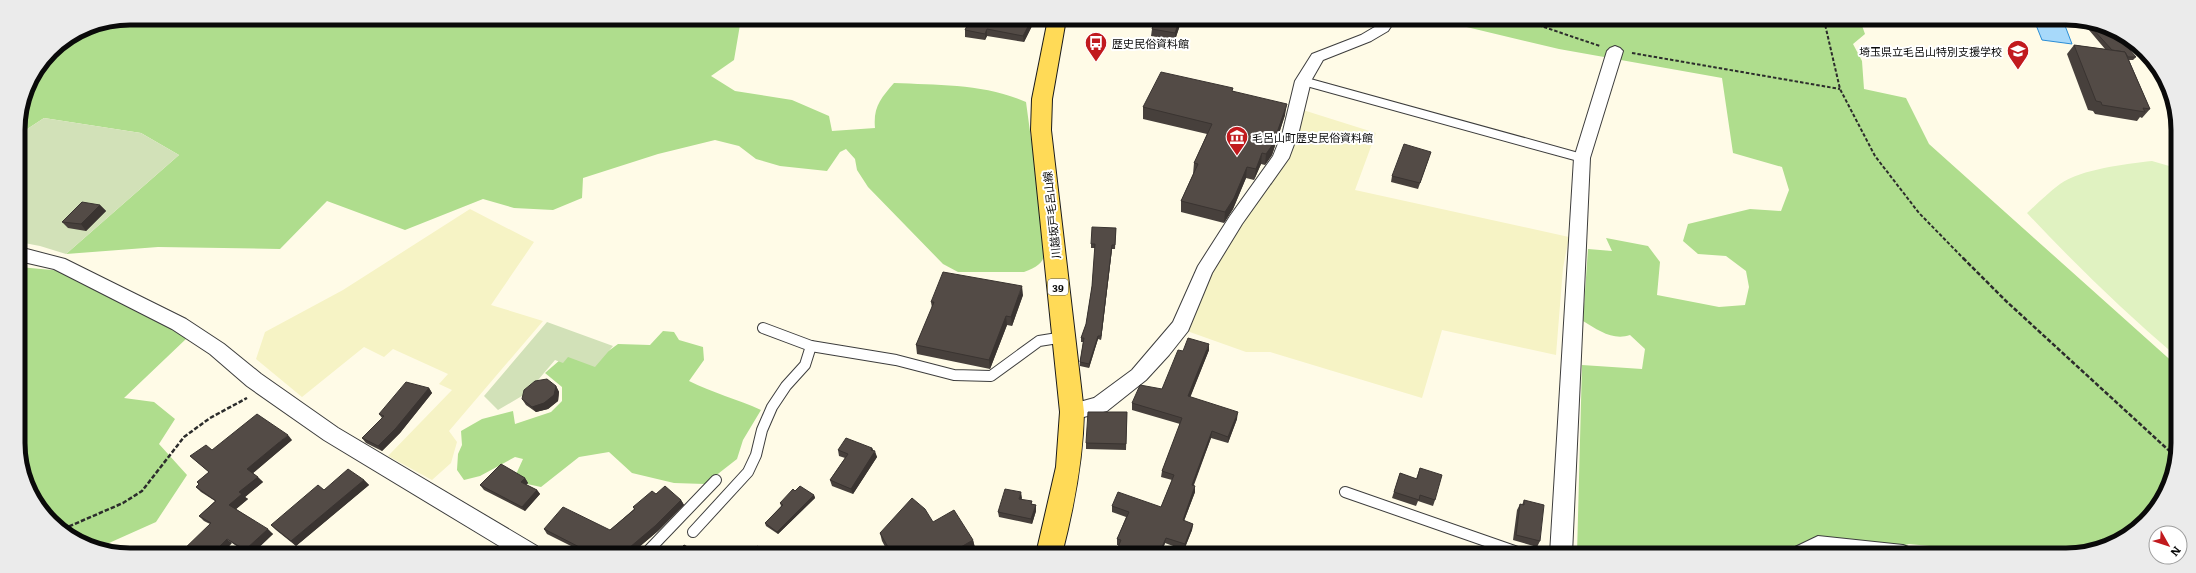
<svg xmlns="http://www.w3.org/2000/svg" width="2196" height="573" viewBox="0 0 2196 573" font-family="Literata,'Noto Sans JP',serif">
  <rect width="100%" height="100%" fill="#fffbe7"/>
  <!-- farmland -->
  <g fill="#f6f3c5">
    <polygon points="1303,110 1376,133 1355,190 1569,237 1563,268 1556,355 1442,330 1422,398 1270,352 1246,352 1187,331 1208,281"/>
    <polygon points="470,209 534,242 491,305 543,321 449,431 457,442 451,463 432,480 388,456 452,390 439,384 448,374 393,349 384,357 364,347 302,397 256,359 265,332 343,290"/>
  </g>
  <!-- forest -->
  <g fill="#afdd8d">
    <path d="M130,18L741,19L734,60L711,76L735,91L792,100L829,116L832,131L875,128C873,107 881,98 894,83C938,85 986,84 1026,102L1031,139L1037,156L1047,246C1044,262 1040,266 1024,272H958L943,264L868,187L857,170L855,159L846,149L840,152L827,171L780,166L756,159L739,146L715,140L658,154L583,178L582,198L553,210L514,208L483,199L405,230L327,201L280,249L158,247L66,254L179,155L141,133L44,118L18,135V123L27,87L51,51L87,26Z"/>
    <path d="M1453,19L1860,20L1865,34L1853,44L1862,61L1864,89L1906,98L1929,144L2176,365V465L2163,499L2140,527L2109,547L2078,553H2001L1909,544L1866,555L1577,554L1582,365L1642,369L1645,349L1630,335C1613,341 1598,330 1583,321L1588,249L1612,251L1606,238L1648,246L1660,262L1657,295L1719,307L1745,305L1749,287L1746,271L1726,256L1698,254L1683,241L1688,224L1750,209L1781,211L1789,190L1782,167L1733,153L1722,78L1559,49L1454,24Z"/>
    <polygon points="19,267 63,271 138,308 187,338 124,398 154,402 175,419 159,444 187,475 156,522 109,543 84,540 51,522 20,465"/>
    <path d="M663,331L674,332L679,340L703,347L704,360L689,381C713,393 737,399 761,410L743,440L737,459L705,484L674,483L632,473L609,452L579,457L541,487L513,481L523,459L515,457L480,476L464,480L457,470L458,454L462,445L461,431L482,419L513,411L515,424L551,412L562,401V387L545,373L568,353L592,363L618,344L650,345Z"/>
  </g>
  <!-- cemetery -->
  <g fill="#d2e1b8">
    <polygon points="44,118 141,133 179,155 66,254 40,246 19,242 18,135"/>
    <polygon points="547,322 613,346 595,367 568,357 563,363 555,360 527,393 498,410 484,396"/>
  </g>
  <!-- pitch -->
  <path fill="#e0f2c1" d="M2152,161L2176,168V356C2123,311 2074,263 2027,213C2038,203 2048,193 2060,184C2082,169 2125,164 2152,161Z"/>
  <!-- water -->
  <polygon fill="#a7d9fa" stroke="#2a8dd6" points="2038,20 2064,23 2072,44 2042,40 2036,25 2040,25"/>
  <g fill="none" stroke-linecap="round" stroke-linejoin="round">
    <!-- lane-far1 casing -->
    <g stroke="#3d3d3d" stroke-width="10">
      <polyline id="lane-far1" points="1303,81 1582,158"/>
    </g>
    <!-- lane casing -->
    <g stroke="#3d3d3d" stroke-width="12">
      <g id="lane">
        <polyline points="763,328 811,346 896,360 954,375 991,376 1039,341 1064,337"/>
        <polyline points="1345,492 1523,554"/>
        <polyline points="693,532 748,472 756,455 762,430 772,407 786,386 805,365 811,346"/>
        <polyline points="646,553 716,480"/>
      </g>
    </g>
    <!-- street casing -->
    <g stroke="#3d3d3d" stroke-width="2">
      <g id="street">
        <polygon points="1381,19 1396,19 1388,31 1371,41 1323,60 1311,81 1299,131 1289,158 1242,224 1212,273 1188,331 1169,355 1146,380 1107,411 1072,420 1065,418 1062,412 1065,406 1094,398 1132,370 1173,322 1198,266 1230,216 1273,156 1283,131 1295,81 1312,54 1361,35 1378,25"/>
        <polygon points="1615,46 1620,48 1623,51 1590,158 1572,554 1550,554 1574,158 1607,51 1610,48"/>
        <polygon points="19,247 65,259 186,319 224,344 261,374 338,428 537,546 540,553 511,553 324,440 247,386 210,354 172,329 54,269 19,261"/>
        <polygon points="1818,536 1903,545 1911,548 1913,555 1791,554 1793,548"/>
      </g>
    </g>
    <!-- primary casing -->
    <g stroke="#1b1b1b" stroke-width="2">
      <path id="primary" d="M1048,19H1066L1052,99L1051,130L1084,412C1083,461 1074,507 1062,554H1036L1056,467L1060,412L1031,130L1032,99Z"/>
    </g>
    <!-- path-far1 -->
    <g stroke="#2c2c2c" stroke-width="2" stroke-dasharray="3.5 2" stroke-linecap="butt">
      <polyline points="1523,20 1600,46"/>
      <polyline points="1824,20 1840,89 1875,156 1919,213 1964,259"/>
      <polyline points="1632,53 1840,89"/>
    </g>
    <!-- path -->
    <g stroke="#2c2c2c" stroke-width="2.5" stroke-dasharray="4.5 2" stroke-linecap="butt">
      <polyline points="1963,258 2006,301 2176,457"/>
      <polyline points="63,529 123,503 142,491 184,437 210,418 247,398"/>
    </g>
    <!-- lane-far1 -->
    <use href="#lane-far1" stroke="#fff" stroke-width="8"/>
    <!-- lane -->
    <use href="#lane" stroke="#fff" stroke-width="10"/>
    <!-- street -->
    <use href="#street" fill="#fff" fill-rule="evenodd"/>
    <!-- primary -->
    <use href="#primary" fill="#ffda57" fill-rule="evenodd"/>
  </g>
  <!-- wall -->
  <g fill="#47403c">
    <polygon points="970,19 1034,19 1034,22 1024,42 987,36 985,40 965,37 965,30"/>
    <polygon points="1155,19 1181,19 1181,22 1175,40 1151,36 1152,29"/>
    <polygon points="1880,20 1930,20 1926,26"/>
    <polygon points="2091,27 2136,57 2133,60 2129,60 2150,109 2142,118 2140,117 2137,121 2095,114 2093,111 2088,110 2067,54 2074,45 2105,49 2089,30"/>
    <polygon points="1233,91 1285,115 1272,155 1265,165 1261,164 1254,180 1246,178 1233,209 1224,223 1181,212 1181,201 1193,174 1194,163 1207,134 1143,119 1143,107"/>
    <polygon points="1429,158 1418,189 1391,182 1392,176"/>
    <polygon points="100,205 106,211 86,231 68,228 62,222"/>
    <polygon points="1116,228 1115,249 1112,249 1101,340 1098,339 1089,368 1080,366 1080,362 1083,342 1081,342 1081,338 1086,324 1092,286 1095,248 1091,248 1091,244"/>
    <polygon points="1023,295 1012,326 1007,325 990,369 917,354 916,345 932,308 931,302"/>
    <polygon points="1209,350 1190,397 1237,419 1228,443 1211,438 1194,485 1195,492 1184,521 1193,524 1192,530 1184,550 1165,543 1161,554 1116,554 1116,552 1119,545 1117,545 1117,539 1126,517 1112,512 1112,506 1161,507 1172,480 1161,477 1162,471 1180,424 1132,410 1132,403 1162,389 1183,351"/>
    <polygon points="556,386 559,392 558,401 548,409 536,412 526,405 522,399"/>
    <polygon points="429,388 432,393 400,433 382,451 366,443 362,438 382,418 379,414"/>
    <polygon points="1127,412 1126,450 1086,449 1086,443"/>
    <polygon points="292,440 253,473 263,482 245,497 248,499 236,509 273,534 253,553 247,553 232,543 210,524 204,521 199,516 215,501 201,492 196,487 199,484 197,482 209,472 190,456 212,450"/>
    <polygon points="872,448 877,457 853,494 832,486 830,480 845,458 839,456 838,450"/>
    <polygon points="1420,468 1435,500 1433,506 1418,501 1416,506 1392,498 1400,473 1416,479"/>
    <polygon points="525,478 528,483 526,485 537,490 540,494 525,511 484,490 480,485"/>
    <polygon points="364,480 369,485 296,546 276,530 271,525 324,490"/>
    <polygon points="795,491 814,495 815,498 778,534 766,526 765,523 781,506 780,503"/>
    <polygon points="656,494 681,500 684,505 658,531 632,553 585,553 547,534 544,529 610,530 634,509 633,507"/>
    <polygon points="1022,498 1021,499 1032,504 1036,505 1036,511 1032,524 999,517 998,512"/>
    <polygon points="1524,500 1540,541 1537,547 1513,540 1517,510 1520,504 1522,505"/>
    <polygon points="933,522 973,540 975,548 964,554 889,554 882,541 880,533"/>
  </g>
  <!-- shaded-wall -->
  <g fill="#3a3431">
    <polygon points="1032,19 1034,19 1034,22 1024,42 1023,36"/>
    <polygon points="1180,19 1181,19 1181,22 1175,40 1175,33"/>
    <polygon points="987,29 987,36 985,40 985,34"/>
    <polygon points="1287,104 1285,115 1272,155 1265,165 1266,154"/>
    <polygon points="1262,153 1261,164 1254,180 1256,169"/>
    <polygon points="1247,167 1246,178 1233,209 1224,223 1225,212"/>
    <polygon points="100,205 106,211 86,231 81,224"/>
    <polygon points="1112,245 1112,249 1101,340 1101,336"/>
    <polygon points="1022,286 1023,295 1012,326 1011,317"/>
    <polygon points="1006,316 1007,325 990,369 989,360"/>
    <polygon points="1098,336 1098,339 1089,368 1089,364"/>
    <polygon points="1209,344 1209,350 1188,403 1188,396"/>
    <polygon points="556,386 559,392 558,401 548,409 536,412 532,407"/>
    <polygon points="429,388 432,393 400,433 382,451 378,446"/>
    <polygon points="1238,412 1237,419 1228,443 1228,437"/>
    <polygon points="1212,431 1211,438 1191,491 1192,485"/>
    <polygon points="288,435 292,440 252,474 247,469"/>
    <polygon points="872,448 874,453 875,451 877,457 853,494 851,489"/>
    <polygon points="258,477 263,482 245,497 248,499 235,510 229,505 239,492"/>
    <polygon points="525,478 528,483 524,487 521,482"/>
    <polygon points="364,480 369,485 296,546 291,541"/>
    <polygon points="1195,486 1195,492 1182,526 1183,520"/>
    <polygon points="537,490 540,494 525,511 522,507"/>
    <polygon points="1021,492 1022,498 1020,504 1019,499"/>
    <polygon points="814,495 815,498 778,534 777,532"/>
    <polygon points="681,500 684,505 658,531 632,553 623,553"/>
    <polygon points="1036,505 1036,511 1032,524 1031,519"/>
    <polygon points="1193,524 1192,530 1184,550 1185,544"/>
    <polygon points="268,529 273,534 253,553 248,553 245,550"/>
    <polygon points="1166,538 1165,543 1161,554 1159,554"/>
    <polygon points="227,539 232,543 223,553 213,553"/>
    <polygon points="973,540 975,548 964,554 954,554 954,551"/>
  </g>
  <!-- building -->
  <g fill="#534b46" stroke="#3a3431">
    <polygon points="970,19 1032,19 1023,36 987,29 985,34 965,30"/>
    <polygon points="1155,19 1180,19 1175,33 1152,29"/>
    <polygon points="2100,26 2118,36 2136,57 2128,57 2125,52 2112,50 2091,27"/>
    <polygon points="2074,45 2125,52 2150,109 2143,108 2145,112 2102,105 2101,102 2096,101"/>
    <polygon points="1161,72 1233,88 1232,91 1287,104 1273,144 1266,154 1262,153 1256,169 1247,167 1234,198 1225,212 1181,201 1198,164 1194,163 1212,124 1143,107"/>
    <polygon points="1404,144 1431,152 1420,183 1392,176"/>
    <polygon points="82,202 100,205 81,224 62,222"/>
    <polygon points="1092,227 1116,228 1115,245 1112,245 1101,336 1098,336 1089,364 1080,362 1084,338 1081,338 1086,324 1092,286 1095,244 1091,244"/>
    <polygon points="943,272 1022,286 1011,317 1006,316 989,360 916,345 934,302 931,302"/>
    <polygon points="1188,338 1209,344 1188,396 1238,412 1228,437 1212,431 1192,485 1195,486 1183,520 1193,524 1185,544 1166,538 1159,554 1125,554 1116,552 1121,540 1117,539 1129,512 1112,506 1118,492 1161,507 1174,475 1162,471 1182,418 1132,403 1140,385 1162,389 1178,350 1183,351"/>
    <polygon points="547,379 556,386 554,395 544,403 532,407 522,399 524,390 535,381"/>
    <polygon points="406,382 429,388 396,428 378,446 362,438 384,416 379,414"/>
    <polygon points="1088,412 1127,412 1126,444 1086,443"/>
    <polygon points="257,414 288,435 247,469 258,477 239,492 242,494 229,505 268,529 245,550 227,539 213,553 180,553 211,523 199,516 216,501 196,487 199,484 197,482 209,472 190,456 206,445 212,450"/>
    <polygon points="846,438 872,448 871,450 875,451 851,489 830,480 848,454 838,450"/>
    <polygon points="501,464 525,478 521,482 537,490 522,507 480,485"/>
    <polygon points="1420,468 1442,475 1435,500 1420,495 1419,500 1394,492 1400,473 1417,479"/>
    <polygon points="348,469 364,480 291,541 271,525 318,485 324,490"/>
    <polygon points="665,486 681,500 655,526 623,553 585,553 587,551 544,529 563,507 610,530 635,509 633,507 652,491 656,494"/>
    <polygon points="800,486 814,495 777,532 765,523 783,505 780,503 793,489 795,491"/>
    <polygon points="1005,489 1021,492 1019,499 1032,501 1031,504 1036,505 1031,519 998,512"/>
    <polygon points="912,498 925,509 933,522 954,510 973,540 954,551 956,554 892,554 880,533"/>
    <polygon points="1524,500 1544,505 1540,541 1516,535 1520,504 1524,505"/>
    <polygon points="684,545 699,553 677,553"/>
    <polygon points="117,546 128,553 109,553"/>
    <polygon points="757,546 767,553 751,553"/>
    <polygon points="804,548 812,554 800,554"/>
  </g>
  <!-- icons -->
  <defs>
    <g id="bus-pin" transform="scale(1.15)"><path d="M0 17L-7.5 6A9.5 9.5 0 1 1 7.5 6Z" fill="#c11a1e" stroke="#fff"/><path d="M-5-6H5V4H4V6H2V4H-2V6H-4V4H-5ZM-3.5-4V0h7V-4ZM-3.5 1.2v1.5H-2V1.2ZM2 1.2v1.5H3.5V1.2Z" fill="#fff"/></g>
    <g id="school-pin" transform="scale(1.15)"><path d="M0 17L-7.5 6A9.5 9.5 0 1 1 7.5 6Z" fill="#c11a1e" stroke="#fff"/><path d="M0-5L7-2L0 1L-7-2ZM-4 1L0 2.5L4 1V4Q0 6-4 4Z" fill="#fff"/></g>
    <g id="museum-pin" transform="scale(1.15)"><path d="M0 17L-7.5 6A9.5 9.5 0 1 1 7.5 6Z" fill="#c11a1e" stroke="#fff"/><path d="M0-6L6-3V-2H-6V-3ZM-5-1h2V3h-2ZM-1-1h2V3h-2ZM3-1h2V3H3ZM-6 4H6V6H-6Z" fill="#fff"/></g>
  </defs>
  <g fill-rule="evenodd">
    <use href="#bus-pin" x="1096" y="43"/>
    <use href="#school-pin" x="2018" y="51"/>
    <use href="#museum-pin" x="1237" y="137"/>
  </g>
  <g text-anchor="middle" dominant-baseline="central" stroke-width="4" stroke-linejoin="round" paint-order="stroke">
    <!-- shield labels -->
    <rect fill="#fff" stroke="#545454" stroke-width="1" x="1048" y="279" width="20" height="16" rx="3"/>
    <g font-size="10" font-weight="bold" fill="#0a0a0a">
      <text x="1058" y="287">39</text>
    </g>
    <!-- poi labels -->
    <g font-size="11" fill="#0a0a0a" stroke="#fff" text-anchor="start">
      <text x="1112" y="43">歴史民俗資料館</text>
      <text x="2002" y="51" text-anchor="end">埼玉県立毛呂山特別支援学校</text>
      <text x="1252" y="137">毛呂山町歴史民俗資料館</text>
    </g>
    <!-- street labels -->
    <g font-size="11" fill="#0a0a0a" stroke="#fff">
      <text transform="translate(1051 215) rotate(-96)">川越坂戸毛呂山線</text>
    </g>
  </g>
  <!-- crop -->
  <path d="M0 0H2196V573H0ZM130 25H2066A105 105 0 0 1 2171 130V443A105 105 0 0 1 2066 548H130A105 105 0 0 1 25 443V130A105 105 0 0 1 130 25Z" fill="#ebebeb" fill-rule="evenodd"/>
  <path fill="none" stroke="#0a0a0a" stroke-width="5" d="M130 25H2066A105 105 0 0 1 2171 130V443A105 105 0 0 1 2066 548H130A105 105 0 0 1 25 443V130A105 105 0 0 1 130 25Z"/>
  <!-- north arrow -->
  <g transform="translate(2168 545) rotate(129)"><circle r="19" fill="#ffffff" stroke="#9d9d9d"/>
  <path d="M0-3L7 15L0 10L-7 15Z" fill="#c11a1e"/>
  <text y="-6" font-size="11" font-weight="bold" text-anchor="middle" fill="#0a0a0a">N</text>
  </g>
</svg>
